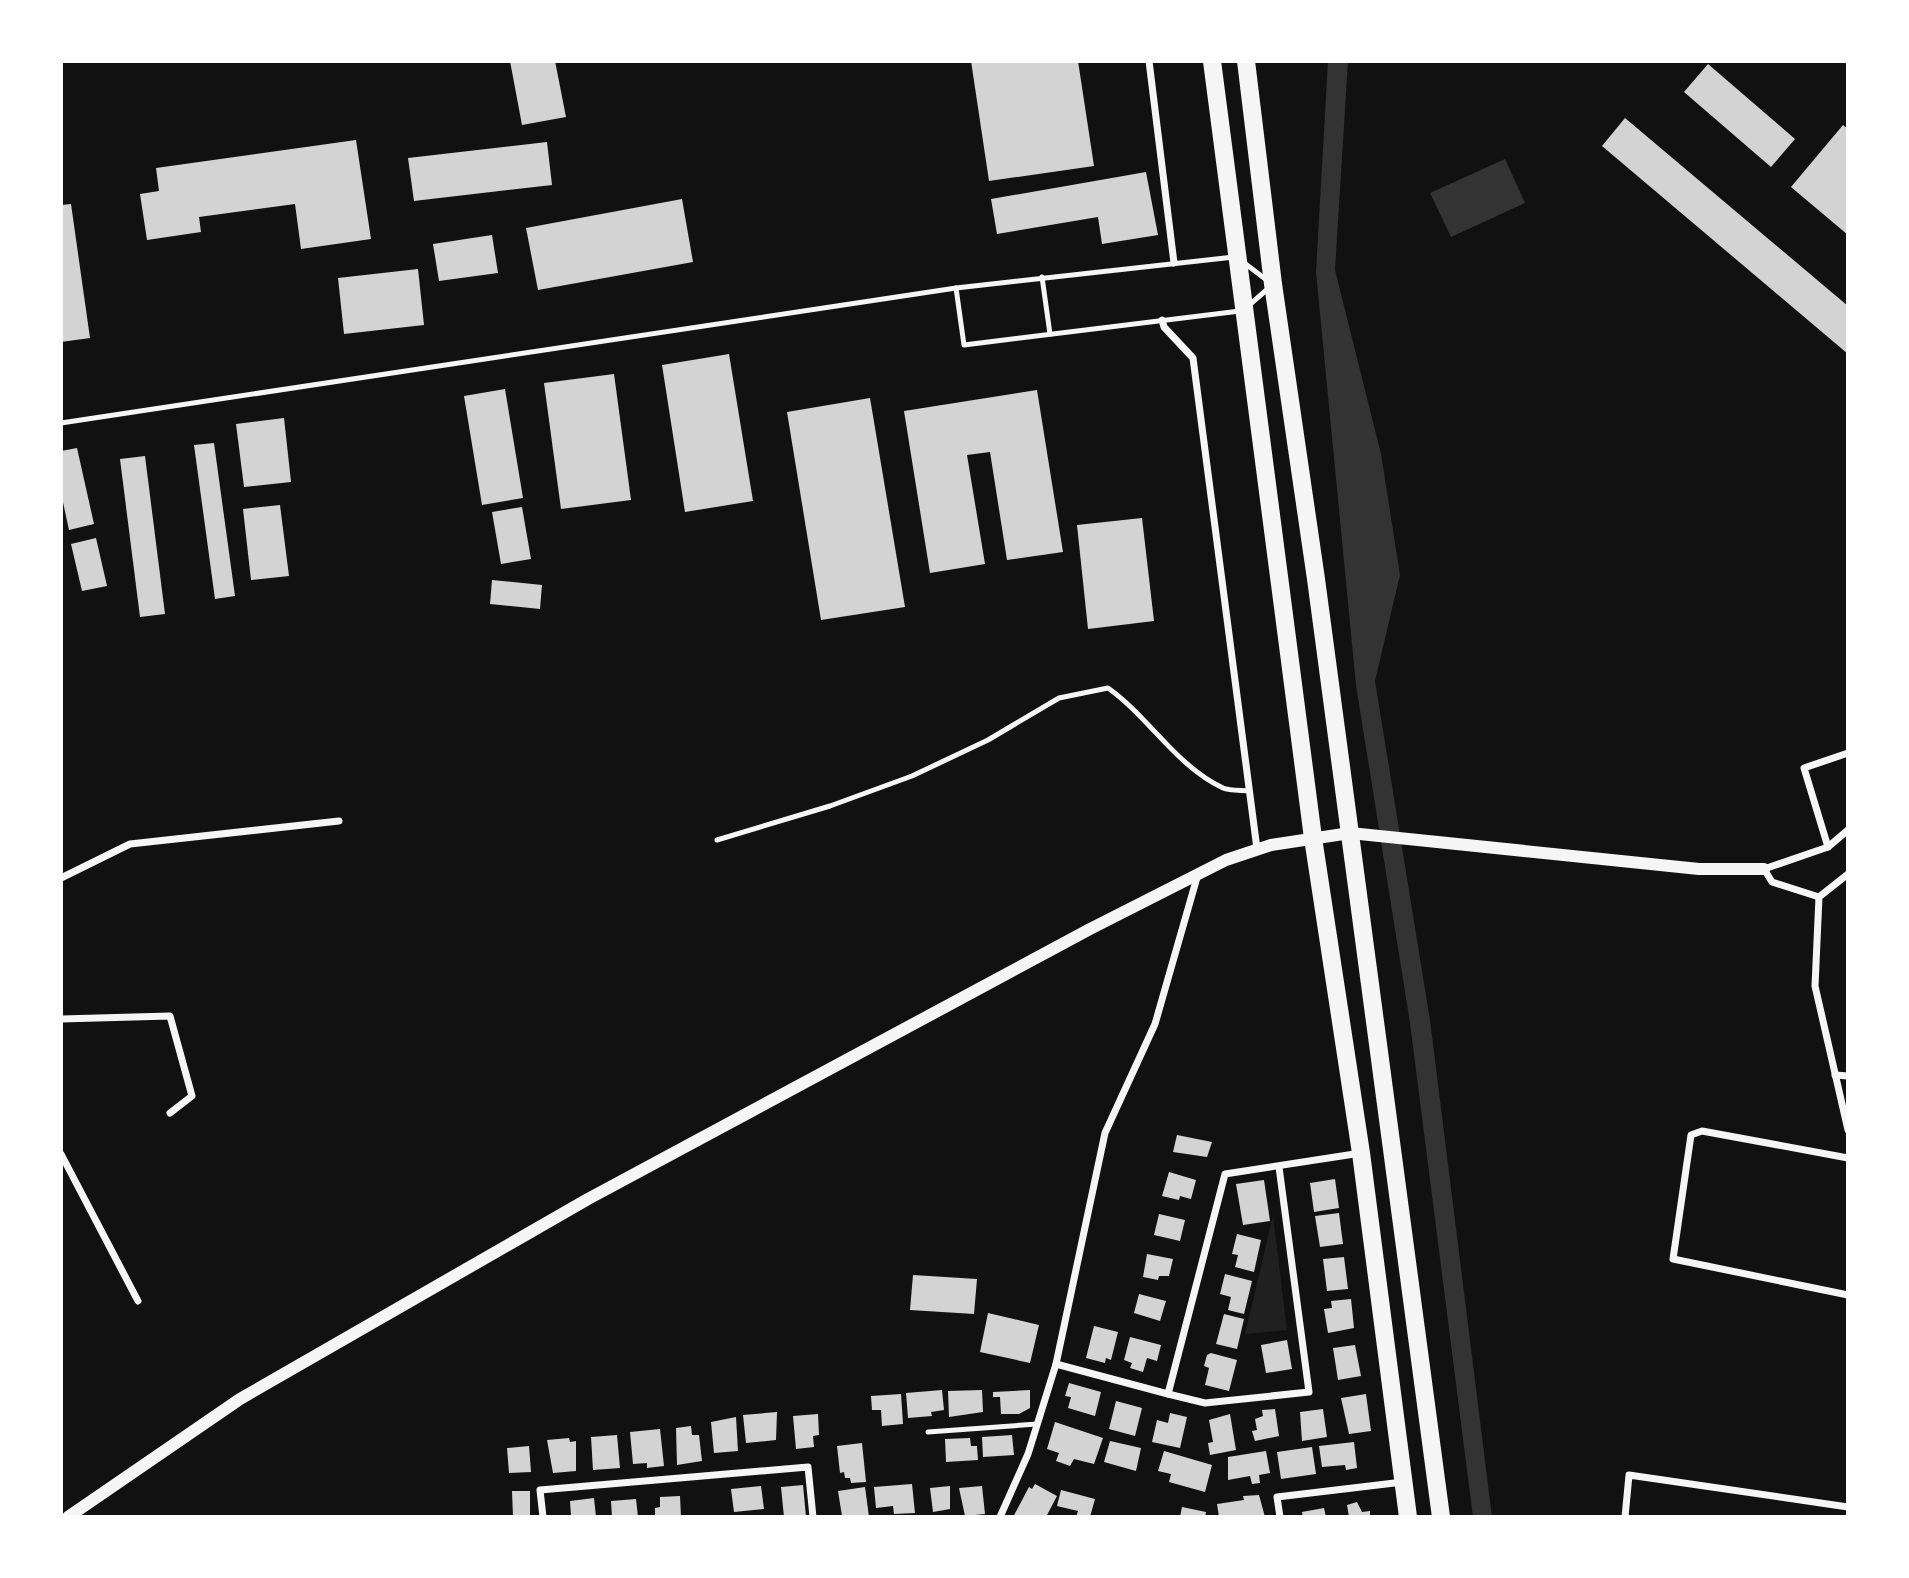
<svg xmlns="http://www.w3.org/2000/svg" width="1909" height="1578" viewBox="0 0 1909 1578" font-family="Signika,sans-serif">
  <rect width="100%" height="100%" fill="#111"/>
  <!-- green -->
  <polygon fill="#202020" points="1273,1216 1287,1330 1245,1334"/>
  <!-- water -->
  <g fill="#333">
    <polygon points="1328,61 1348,61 1335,270 1381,454 1400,575 1375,681 1430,1020 1492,1517 1473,1517 1410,1023 1356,685 1316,272"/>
    <polygon points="1505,159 1525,203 1451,237 1430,193"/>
  </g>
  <!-- building -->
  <g fill="#d3d3d3">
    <polygon points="510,61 555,61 566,117 522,125"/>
    <polygon points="971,61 1078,61 1094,166 989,181"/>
    <polygon points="1708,64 1795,139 1771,167 1684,92"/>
    <polygon points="1625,118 1848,306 1848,354 1602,146"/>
    <polygon points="1843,125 1848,129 1848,235 1791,187"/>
    <polygon points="356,140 371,239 301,249 295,204 199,217 201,232 147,240 140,194 159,191 156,168"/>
    <polygon points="547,142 552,185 414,201 408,158"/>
    <polygon points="1146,172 1158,235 1102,244 1098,217 997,234 991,199"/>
    <polygon points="682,199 693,262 538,290 526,228"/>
    <polygon points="71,204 90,338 61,342 61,205"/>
    <polygon points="492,235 498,273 439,281 433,244"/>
    <polygon points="418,269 424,325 344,334 338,278"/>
    <polygon points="729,354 753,501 685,512 662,365"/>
    <polygon points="614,374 631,500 561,509 544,383"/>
    <polygon points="505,389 523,498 482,505 464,396"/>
    <polygon points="1037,390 1063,552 1007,560 990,452 967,455 985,564 930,573 904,411"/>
    <polygon points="870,398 905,607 821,620 787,412"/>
    <polygon points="284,418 291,482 244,487 236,424"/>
    <polygon points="214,443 235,596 215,599 194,445"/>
    <polygon points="77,448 94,524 69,530 61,493 61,451"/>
    <polygon points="145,456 165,614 140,617 120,459"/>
    <polygon points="280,505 289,576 251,580 243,509"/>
    <polygon points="522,507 531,559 501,564 492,512"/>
    <polygon points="1142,518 1154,621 1088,629 1077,525"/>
    <polygon points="96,538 107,586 82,591 71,544"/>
    <polygon points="492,580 542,585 540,609 490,604"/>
    <polygon points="1177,1135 1212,1142 1207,1157 1173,1152"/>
    <polygon points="1169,1172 1196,1180 1191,1199 1180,1196 1179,1200 1162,1196"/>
    <polygon points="1335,1179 1339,1208 1314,1212 1310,1183"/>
    <polygon points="1264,1180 1270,1221 1243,1225 1236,1184"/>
    <polygon points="1339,1213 1343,1244 1320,1247 1315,1216"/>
    <polygon points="1159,1214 1185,1220 1180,1241 1154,1235"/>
    <polygon points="1237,1234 1261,1240 1254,1272 1235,1267 1238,1255 1232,1254"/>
    <polygon points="1147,1254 1173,1259 1169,1276 1159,1276 1158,1280 1143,1277"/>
    <polygon points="1344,1257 1348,1289 1327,1291 1323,1259"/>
    <polygon points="1225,1274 1252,1281 1244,1314 1228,1310 1231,1297 1220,1294"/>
    <polygon points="913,1275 977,1279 974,1314 910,1310"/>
    <polygon points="1139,1294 1166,1301 1160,1321 1134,1313"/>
    <polygon points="1351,1299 1354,1328 1328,1333 1324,1309 1332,1308 1331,1301"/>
    <polygon points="988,1313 1039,1325 1030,1363 980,1352"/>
    <polygon points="1224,1314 1244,1319 1237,1349 1216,1344"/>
    <polygon points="1094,1326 1118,1332 1111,1360 1106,1358 1105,1363 1086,1358"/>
    <polygon points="1130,1337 1161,1345 1157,1361 1147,1358 1143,1372 1130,1368 1132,1363 1124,1360"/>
    <polygon points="1287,1340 1292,1369 1266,1373 1261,1345"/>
    <polygon points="1355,1345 1361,1376 1338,1380 1333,1348"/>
    <polygon points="1211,1353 1237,1360 1229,1391 1205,1385 1209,1368 1204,1366 1207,1355"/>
    <polygon points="1069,1383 1101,1392 1095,1416 1068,1408 1071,1397 1065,1396"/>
    <polygon points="942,1390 944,1410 931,1412 932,1416 908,1418 906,1393"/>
    <polygon points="982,1390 983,1412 949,1417 948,1391"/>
    <polygon points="1030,1390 1030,1408 1019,1414 1001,1414 1000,1397 993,1397 993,1392"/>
    <polygon points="901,1394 903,1424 882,1426 881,1410 872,1410 871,1396"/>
    <polygon points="1366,1394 1371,1431 1349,1434 1341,1398"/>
    <polygon points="1116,1401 1142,1408 1135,1436 1109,1429"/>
    <polygon points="1275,1409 1279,1436 1255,1441 1252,1431 1257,1430 1255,1419 1263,1416 1262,1410"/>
    <polygon points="1323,1409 1327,1437 1302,1441 1300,1412"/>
    <polygon points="777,1412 776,1440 746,1443 743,1415"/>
    <polygon points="1170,1413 1187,1417 1180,1448 1152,1442 1157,1420 1168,1423"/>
    <polygon points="818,1414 819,1435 813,1436 814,1447 796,1449 793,1416"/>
    <polygon points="1230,1414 1236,1450 1210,1455 1208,1443 1213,1442 1209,1420"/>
    <polygon points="736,1417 738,1451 714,1453 711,1422"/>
    <polygon points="1055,1422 1103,1438 1094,1464 1074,1459 1070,1466 1056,1461 1059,1453 1047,1449"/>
    <polygon points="691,1426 692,1435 699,1435 702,1461 677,1465 676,1428"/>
    <polygon points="660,1429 664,1466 647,1468 647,1463 633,1464 630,1432"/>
    <polygon points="617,1435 620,1468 593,1470 591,1437"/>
    <polygon points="1012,1435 1014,1455 983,1457 982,1437"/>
    <polygon points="569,1438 570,1442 576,1441 576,1471 553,1473 547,1440"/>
    <polygon points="970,1438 971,1446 977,1446 978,1460 946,1462 945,1439"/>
    <polygon points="1110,1441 1141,1448 1136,1471 1104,1462"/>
    <polygon points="1354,1442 1357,1468 1346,1470 1345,1465 1322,1467 1319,1446"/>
    <polygon points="862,1443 866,1482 851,1483 850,1478 845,1478 844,1472 840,1473 837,1446"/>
    <polygon points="529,1446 531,1472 509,1473 507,1448"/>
    <polygon points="1312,1447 1316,1474 1281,1479 1277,1452"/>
    <polygon points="1164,1451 1212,1465 1205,1492 1169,1482 1171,1474 1158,1471"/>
    <polygon points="1266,1451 1270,1473 1259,1475 1260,1483 1252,1484 1250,1476 1228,1480 1228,1457"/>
    <polygon points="912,1484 915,1513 894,1514 893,1506 876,1508 874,1487"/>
    <polygon points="1035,1484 1057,1496 1046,1517 1013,1517 1029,1487 1032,1489"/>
    <polygon points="803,1485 806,1517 784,1517 781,1487"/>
    <polygon points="761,1486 764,1509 734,1512 731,1489"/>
    <polygon points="950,1486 950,1509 933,1512 930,1488"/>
    <polygon points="982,1486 985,1514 965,1516 959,1488"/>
    <polygon points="865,1487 869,1517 842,1516 838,1491"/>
    <polygon points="1061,1490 1095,1499 1090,1517 1076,1517 1078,1511 1057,1506"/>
    <polygon points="512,1491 530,1491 530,1517 513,1517"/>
    <polygon points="1259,1495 1265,1517 1219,1517 1217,1504 1244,1500 1243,1496"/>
    <polygon points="680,1496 681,1517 655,1517 655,1508 660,1507 660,1497"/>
    <polygon points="594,1498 596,1517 571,1516 570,1501"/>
    <polygon points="636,1499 638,1517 612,1517 611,1501"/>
    <polygon points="1357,1502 1362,1512 1370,1511 1370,1517 1349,1517 1347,1505"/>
    <polygon points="1182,1507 1206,1512 1205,1517 1180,1517"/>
    <polygon points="1324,1508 1326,1517 1303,1517 1302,1512"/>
  </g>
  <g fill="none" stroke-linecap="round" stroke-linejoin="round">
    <!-- service -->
    <g stroke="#f5f5f5" stroke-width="5">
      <polyline points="1243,262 1268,281"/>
      <polyline points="1042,277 1050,334"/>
      <polyline points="956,288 964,345 1240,311"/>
      <polyline points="1248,306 1270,287"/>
      <polyline points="61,423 956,288 1234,257"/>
      <path d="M717,840L830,806L912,776L988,740L1059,698L1108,688C1149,717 1176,766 1223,788C1230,791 1242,790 1250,791"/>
      <polyline points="928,1432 1037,1424"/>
    </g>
    <!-- minor -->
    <g stroke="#f5f5f5" stroke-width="7">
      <polyline points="1149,61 1174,263"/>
      <polyline points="1162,320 1164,327 1193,358 1257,849"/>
      <polyline points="1828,847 1804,768 1848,753"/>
      <polyline points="1848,874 1819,897 1815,986 1848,1130"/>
      <polyline points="61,878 130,844 339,821"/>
      <polyline points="1819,897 1772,882 1764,869 1828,847 1848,830"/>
      <polyline points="61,1019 170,1016 192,1096 170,1113"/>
      <polyline points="1835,1075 1848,1076"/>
      <polyline points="61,1154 138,1301"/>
      <polyline points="1848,1158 1702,1131 1691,1135 1673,1259 1848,1295"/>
      <polyline points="1056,1364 1168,1394 1225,1174 1361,1153"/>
      <polyline points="1168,1394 1205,1403 1309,1392 1279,1167"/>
      <polyline points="543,1517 540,1490 808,1467 813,1517"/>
      <polyline points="1000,1517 1028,1454 1056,1364 1105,1133 1155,1024 1198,874"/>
      <polyline points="1280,1517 1277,1497 1403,1482"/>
      <polyline points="1625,1517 1629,1475 1848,1507"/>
    </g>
    <!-- tertiary -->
    <polyline stroke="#f5f5f5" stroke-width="12" points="68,1517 240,1399 588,1199 1090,929 1226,860 1271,845 1350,833 1699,869 1764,869"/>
    <!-- trunk -->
    <g stroke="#f5f5f5" stroke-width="18">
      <polyline points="1212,61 1313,838 1361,1153 1408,1517"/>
      <polyline points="1246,61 1273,284 1316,579 1441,1517"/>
    </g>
  </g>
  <!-- border -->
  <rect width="1909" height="1578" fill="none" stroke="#ffffff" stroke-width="126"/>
</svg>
